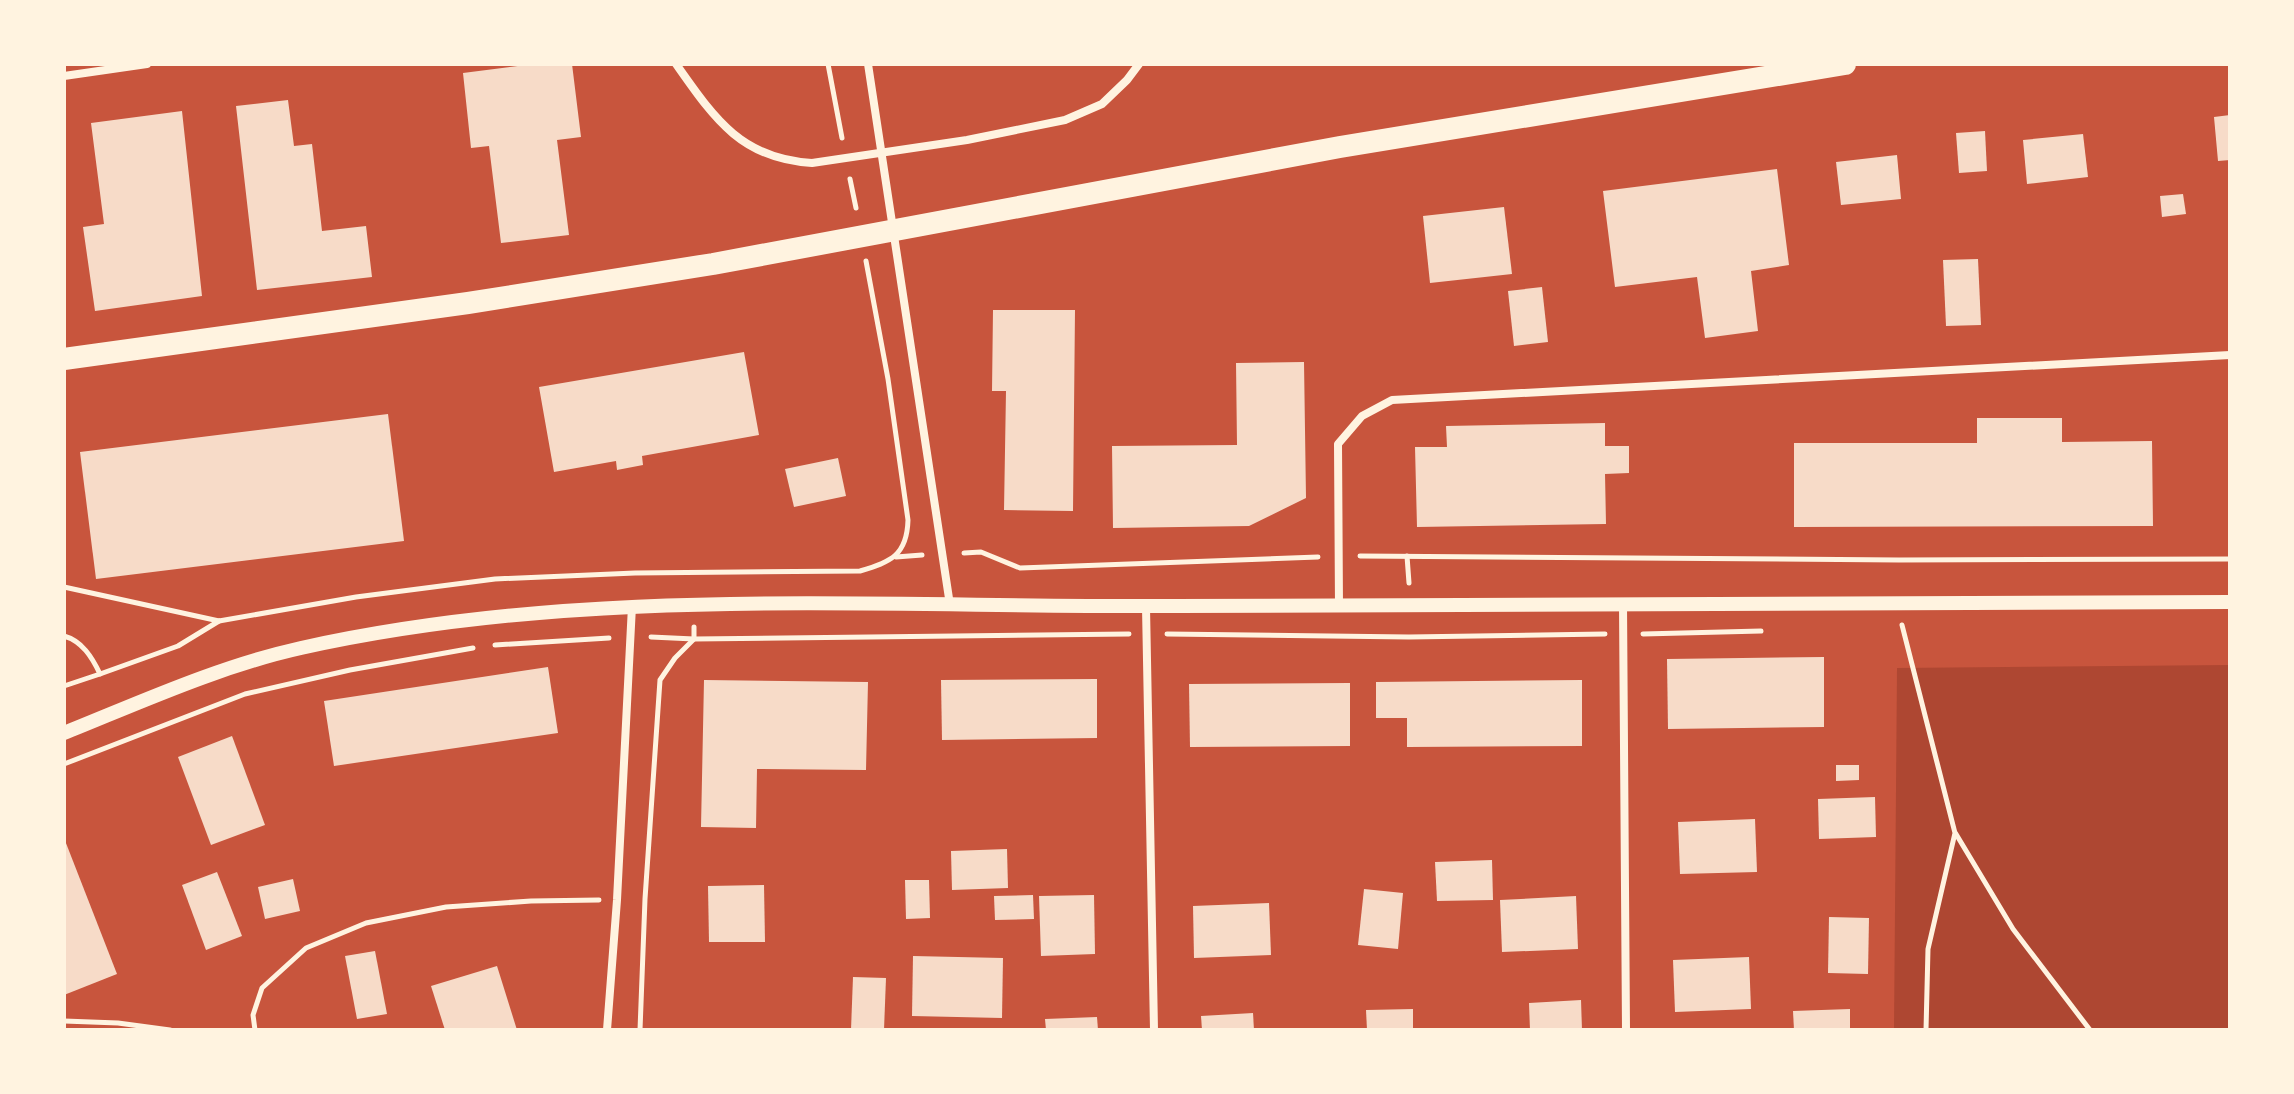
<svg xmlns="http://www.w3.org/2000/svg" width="2294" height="1094" viewBox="0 0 2294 1094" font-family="Montserrat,sans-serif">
  <rect width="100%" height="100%" fill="#c8553d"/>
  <!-- green -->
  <polygon fill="#ae4732" points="2230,665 2230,1030 1894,1030 1897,668"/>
  <!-- building -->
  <g fill="#f7dbc8">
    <polygon points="533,64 572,64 581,137 557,140 569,235 501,243 489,146 471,148 463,73"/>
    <polygon points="288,100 294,146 312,144 322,231 366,226 372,277 257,290 236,106"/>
    <polygon points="182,111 202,296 95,311 83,227 104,224 91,123"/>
    <polygon points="2230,115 2230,160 2218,161 2214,117"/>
    <polygon points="1985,131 1987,171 1959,173 1956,133"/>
    <polygon points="2083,134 2088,177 2027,184 2023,140"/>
    <polygon points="1897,155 1901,199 1841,205 1836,162"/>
    <polygon points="1777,169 1789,265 1751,271 1758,331 1705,338 1697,277 1615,287 1603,191"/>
    <polygon points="2183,194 2186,214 2162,217 2160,196"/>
    <polygon points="1504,207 1512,274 1430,283 1423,216"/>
    <polygon points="1978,259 1981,325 1946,326 1943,260"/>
    <polygon points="1542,287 1548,342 1514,346 1508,291"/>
    <polygon points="993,310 1075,310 1073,511 1004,510 1006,391 992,391"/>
    <polygon points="744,352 759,435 642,456 643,465 617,470 616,461 554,472 539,387"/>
    <polygon points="1304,362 1306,498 1249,526 1113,528 1112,446 1237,445 1236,363"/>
    <polygon points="388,414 404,541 96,579 80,452"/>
    <polygon points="1977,418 2062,418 2062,442 2152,441 2153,526 1794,527 1794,443 1977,443"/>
    <polygon points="1605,423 1605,446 1629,446 1629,473 1605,474 1606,524 1417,527 1415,447 1447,447 1446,426"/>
    <polygon points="838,458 846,496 794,507 785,469"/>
    <polygon points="1824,657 1824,727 1668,729 1667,659"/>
    <polygon points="548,667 558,733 334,766 324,701"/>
    <polygon points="1097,679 1097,738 942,740 941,680"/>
    <polygon points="704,680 868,682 866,770 757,769 756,828 701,827"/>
    <polygon points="1582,680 1582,746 1407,747 1407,718 1376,718 1376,682"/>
    <polygon points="1350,683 1350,746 1190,747 1189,684"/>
    <polygon points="232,736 265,825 211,845 178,757"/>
    <polygon points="1836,765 1859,765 1859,780 1836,781"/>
    <polygon points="1875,797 1876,837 1819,839 1818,799"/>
    <polygon points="1755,819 1757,872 1680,874 1678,822"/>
    <polygon points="64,838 117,974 64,995"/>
    <polygon points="1007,849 1008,888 952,890 951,851"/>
    <polygon points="1492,860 1493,900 1437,901 1435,862"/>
    <polygon points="217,872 242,936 206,950 182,885"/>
    <polygon points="293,879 300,911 265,919 258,887"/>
    <polygon points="905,880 929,880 930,918 906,919"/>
    <polygon points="764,885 765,942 709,942 708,886"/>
    <polygon points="1364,889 1403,893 1398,949 1358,945"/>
    <polygon points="1033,895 1034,919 995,920 994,896"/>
    <polygon points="1094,895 1095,954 1041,956 1039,896"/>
    <polygon points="1576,896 1578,949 1502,952 1500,900"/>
    <polygon points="1269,903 1271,955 1194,958 1193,906"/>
    <polygon points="1829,917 1869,918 1868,974 1828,973"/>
    <polygon points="375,951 387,1014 357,1019 345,956"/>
    <polygon points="913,956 1003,958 1002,1018 912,1016"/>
    <polygon points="1749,957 1751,1009 1675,1012 1673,960"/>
    <polygon points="497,966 517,1030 445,1030 431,986"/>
    <polygon points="853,977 886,978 884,1030 851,1030"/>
    <polygon points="1581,1000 1582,1030 1530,1030 1529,1003"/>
    <polygon points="1413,1009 1413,1030 1367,1030 1366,1010"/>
    <polygon points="1850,1009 1850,1030 1794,1030 1793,1011"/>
    <polygon points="1253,1013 1254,1030 1202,1030 1201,1016"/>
    <polygon points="1097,1017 1098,1030 1046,1030 1045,1019"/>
  </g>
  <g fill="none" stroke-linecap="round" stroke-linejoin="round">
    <!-- path -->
    <g stroke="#fff3e0" stroke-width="5">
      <polyline points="828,64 842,138"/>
      <polyline points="850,179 856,208"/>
      <polyline points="964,553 981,552 1020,568 1318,557"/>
      <polyline points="1360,556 1899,560 2230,559"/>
      <polyline points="1407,556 1409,583"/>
      <polyline points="896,557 922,555"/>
      <path d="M64,587L219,621L356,597L495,579L635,573L860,571C891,562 907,555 908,520L888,379L866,261"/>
      <polyline points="1902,625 1955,833 1928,949 1926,1030"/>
      <polyline points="1167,634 1409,637 1605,634"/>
      <polyline points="1643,634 1761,631"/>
      <path d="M64,636C82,641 92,657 100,674L178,646L219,621"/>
      <polyline points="651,637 694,639 1129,634"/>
      <polyline points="495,645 609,638"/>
      <polyline points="64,686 100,674"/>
      <polyline points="64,764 245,694 350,670 473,648"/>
      <polyline points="1956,834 2013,929 2090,1030"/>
      <polyline points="64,1021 118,1023 170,1030"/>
      <polyline points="255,1030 253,1015 262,988 306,948 366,923 446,907 531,901 599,900"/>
      <polyline points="640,1030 645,899 660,680 675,658 694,639 694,627"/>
    </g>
    <!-- minor -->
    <g stroke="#fff3e0" stroke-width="8">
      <path d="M676,64C714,118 741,159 812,163L967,140L1065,120L1102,104L1127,80L1139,64"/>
      <polyline points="868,64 950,605"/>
      <polyline points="64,76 147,64"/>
      <polyline points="1623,604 1626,1030"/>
      <polyline points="1339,606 1338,444 1362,416 1392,400 2230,355"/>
      <polyline points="1146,607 1154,1030"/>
      <polyline points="607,1030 617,900 632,606"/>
    </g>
    <!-- tertiary -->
    <path stroke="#fff3e0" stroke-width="14" d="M64,733C141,702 220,666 301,648C588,584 885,608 1176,606C1528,605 1879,603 2230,602"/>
    <!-- trunk -->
    <polyline stroke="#fff3e0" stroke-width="22" points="64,359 468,303 713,264 1340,147 1845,64"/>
  </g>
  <!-- border -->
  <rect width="2294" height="1094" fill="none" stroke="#fff3e0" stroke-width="132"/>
</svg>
